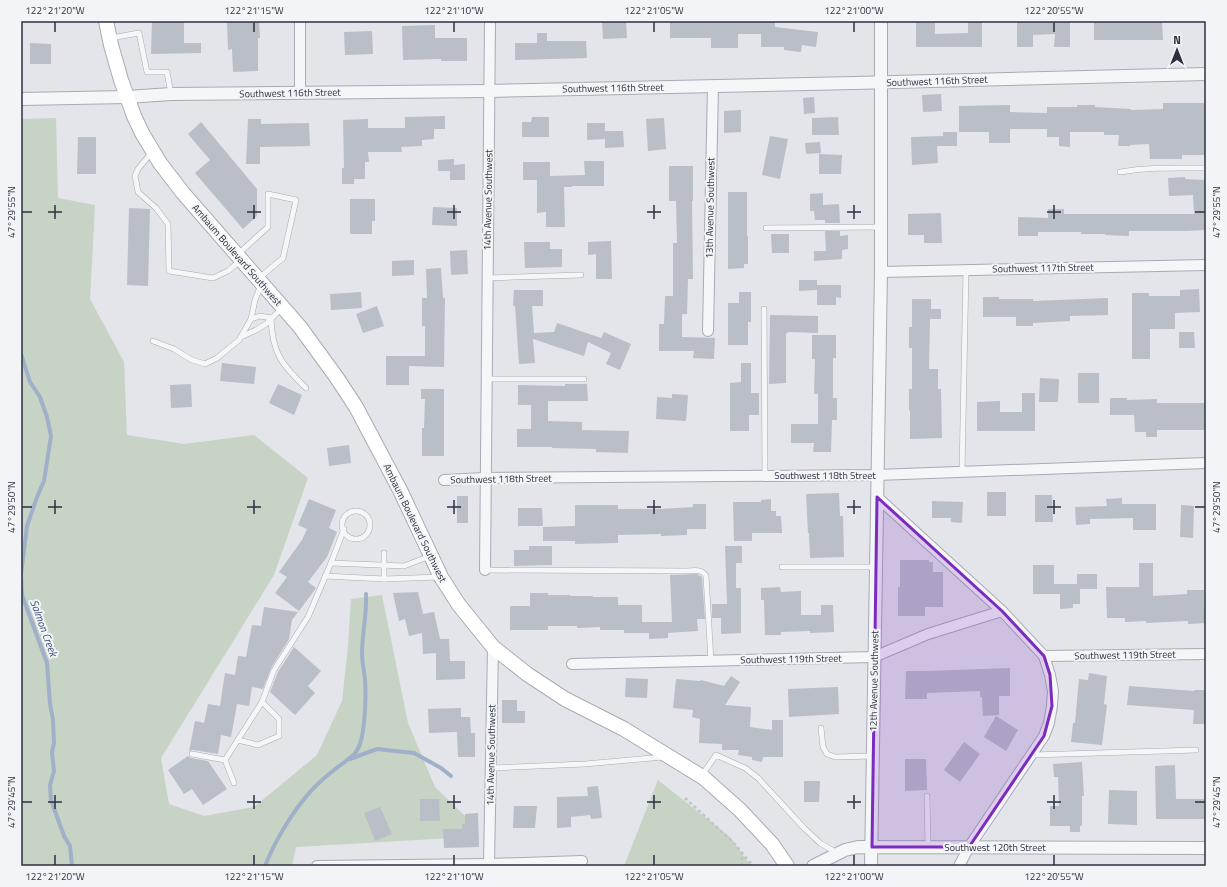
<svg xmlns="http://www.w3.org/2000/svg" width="1227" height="887" viewBox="0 0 1227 887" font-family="'Titillium Web',sans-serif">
  <rect width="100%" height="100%" fill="#e3e5ea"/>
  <!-- green -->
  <g fill="#c7d3c4">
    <polygon points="56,118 58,198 95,205 90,299 124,362 127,435 184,444 254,435 308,478 274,575 161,758 169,804 204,816 254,807 317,755 342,701 348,647 351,599 382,595 408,723 435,787 467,818 469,837 296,847 292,866 21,866 21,119"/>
    <polygon points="658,780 730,837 751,866 624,866"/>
  </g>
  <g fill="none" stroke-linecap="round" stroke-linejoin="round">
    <!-- stream -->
    <g stroke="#a0b0c8" stroke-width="4">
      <polyline points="21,354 30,382 40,397 47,417 51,436 44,481 37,497 27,526 21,574 22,595 47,663 50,704 53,720 54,743 52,752 54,771 50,785 51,800 64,836 70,846 72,866"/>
      <polyline points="350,759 377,749 414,753 441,768 451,776"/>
      <path d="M265,866C276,838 299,800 322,780C330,773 338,767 346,761C349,758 353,756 355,753C366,742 366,694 365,679C364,670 362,662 362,654C362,634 367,614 366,594"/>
    </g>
  </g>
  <!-- building -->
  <g fill="#babec7">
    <polygon points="152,21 184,21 184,43 201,43 201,53 151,54"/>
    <polygon points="227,21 259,21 260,38 258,38 258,71 233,72 232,49 228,50"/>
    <polygon points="602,21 626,21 627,38 603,39"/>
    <polygon points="670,21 775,21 775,27 818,32 816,47 802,45 801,52 784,50 784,47 761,47 761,34 738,34 738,48 711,48 711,38 670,38"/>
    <polygon points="968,21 982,21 982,47 916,47 916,22 935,23 935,34 968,33"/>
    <polygon points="1017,21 1070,21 1070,47 1054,47 1055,34 1033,35 1033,47 1017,47"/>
    <polygon points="1094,21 1144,22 1144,21 1162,21 1163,40 1094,40"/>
    <polygon points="435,25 435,38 467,38 467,61 441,61 441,59 403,60 402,26"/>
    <polygon points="372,31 373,54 345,55 344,32"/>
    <polygon points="537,33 547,33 547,41 586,41 587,58 515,60 515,43 537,43"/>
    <polygon points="30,43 51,44 51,64 30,64"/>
    <polygon points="941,94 942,111 923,112 922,95"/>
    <polygon points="814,97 815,113 804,114 803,98"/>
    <polygon points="1163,103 1206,103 1206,155 1182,155 1182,159 1150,159 1149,144 1130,145 1130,146 1118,146 1119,135 1104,135 1104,132 1070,132 1070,147 1059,146 1059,137 1047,137 1047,129 1010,129 1010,143 989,143 989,132 959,132 959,106 1010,105 1010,112 1047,113 1047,107 1077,107 1077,105 1095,105 1095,107 1131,109 1131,110 1163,109"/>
    <polygon points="741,110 741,132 724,133 724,111"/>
    <polygon points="445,116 445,129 434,129 434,139 422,140 422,146 401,147 402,152 368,152 369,162 365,162 365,179 354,179 354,184 342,184 342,168 344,168 343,120 368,119 368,128 405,128 405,117"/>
    <polygon points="532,117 549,117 549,137 522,137 522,122 531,122"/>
    <polygon points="838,117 839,135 812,135 812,118"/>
    <polygon points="664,118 666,149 648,151 646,119"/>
    <polygon points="248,119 261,119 261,124 309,123 310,146 260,147 260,164 246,164"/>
    <polygon points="201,122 257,189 257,216 243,229 195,173 210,160 188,134"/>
    <polygon points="587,123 605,123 605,139 587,140"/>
    <polygon points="605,131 623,131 624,147 605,148"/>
    <polygon points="943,132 957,132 957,146 937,146 938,163 912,165 911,137 943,136"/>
    <polygon points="770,136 788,139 780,179 762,175"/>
    <polygon points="78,137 96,137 96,174 77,174"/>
    <polygon points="820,142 821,153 806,154 805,143"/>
    <polygon points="819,154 842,155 841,174 819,174"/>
    <polygon points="454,159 454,165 465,164 465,180 450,180 450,171 438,171 438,160"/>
    <polygon points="584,161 604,161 604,186 572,186 572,187 564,187 565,227 546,227 546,212 537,213 537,180 523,180 523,162 550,162 550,176 585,175"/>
    <polygon points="669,166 693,166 693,201 692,201 693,279 688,279 687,314 682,314 682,337 715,338 714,359 693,358 694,351 659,351 659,324 664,324 665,296 673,296 673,243 677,243 676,201 669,201"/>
    <polygon points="1185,177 1185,179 1206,180 1206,230 1186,231 1129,231 1129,236 1105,235 1105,234 1081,234 1081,232 1038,232 1038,236 1018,236 1018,217 1048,218 1048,209 1064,209 1064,214 1194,214 1193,195 1169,196 1168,178"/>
    <polygon points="728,192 747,192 747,236 748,236 748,264 744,264 744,268 728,269"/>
    <polygon points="823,193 823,205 839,204 840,223 825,223 825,220 815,220 814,211 810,211 810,194"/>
    <polygon points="350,199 375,199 375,221 372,221 372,234 350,234"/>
    <polygon points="433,207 457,208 457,226 432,225"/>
    <polygon points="129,208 150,209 148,286 127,285"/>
    <polygon points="941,213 942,243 924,243 924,235 908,235 908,214"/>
    <polygon points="825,231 840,231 840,236 848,235 848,249 842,250 842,259 814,261 814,251 826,251"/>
    <polygon points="771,234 789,234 789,253 772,253"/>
    <polygon points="611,241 612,279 596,279 596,254 588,255 588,242"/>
    <polygon points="524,242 550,242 550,249 562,249 562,267 525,268"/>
    <polygon points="467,250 468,274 451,275 450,251"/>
    <polygon points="414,260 414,275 392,276 392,261"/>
    <polygon points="441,268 443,298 445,298 444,367 409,366 409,385 386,385 386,356 425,356 425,326 422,326 422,298 427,298 426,269"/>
    <polygon points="799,280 817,280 817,290 799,291"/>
    <polygon points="817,285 841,285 841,298 836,297 836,305 817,305"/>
    <polygon points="1199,289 1200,312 1175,313 1175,329 1150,329 1150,359 1132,359 1132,293 1149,293 1149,296 1180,296 1180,290"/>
    <polygon points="514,290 543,290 543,306 532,306 534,333 554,332 557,323 601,338 604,332 631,344 620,370 606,364 611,353 588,342 584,356 533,339 535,363 519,364 515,306 513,306"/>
    <polygon points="361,292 362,308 331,310 330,294"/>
    <polygon points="739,292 751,292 751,322 748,322 748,345 728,345 728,303 739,303"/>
    <polygon points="983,297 999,297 999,299 1033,299 1033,301 1108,298 1108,315 1070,316 1070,321 1033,323 1033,326 1016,326 1016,317 983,317"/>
    <polygon points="912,299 931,299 931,309 941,309 941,319 930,319 929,369 938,369 938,389 941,389 942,438 910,439 910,411 909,410 909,389 912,389 912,348 909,348 909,327 912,327"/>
    <polygon points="377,306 384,326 363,333 356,314"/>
    <polygon points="770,315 818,316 818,333 788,332 788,333 786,333 786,383 769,384"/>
    <polygon points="1179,332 1194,332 1195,348 1179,348"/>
    <polygon points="812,335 836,335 836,358 833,358 833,398 837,398 837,420 832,420 831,452 813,452 814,443 791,443 791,424 818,424 818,394 814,394 815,359 812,359"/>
    <polygon points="222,363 256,367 254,384 220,381"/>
    <polygon points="741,363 751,363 751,393 759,393 759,415 749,415 749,431 730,431 730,383 741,382"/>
    <rect x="1078" y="373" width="21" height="30"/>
    <polygon points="1040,378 1059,379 1058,402 1039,402"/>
    <polygon points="191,384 192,407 171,408 170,385"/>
    <polygon points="278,384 302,395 294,415 269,403"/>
    <polygon points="565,384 587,384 588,401 548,401 548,421 582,422 582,430 629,431 628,453 596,452 596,449 552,448 552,447 517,447 517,429 531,429 531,405 518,405 518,385 565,386"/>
    <polygon points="421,389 444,389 444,456 422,456 422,428 424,428 425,399 421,399"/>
    <polygon points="1022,393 1035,393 1035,431 977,431 977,402 1000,401 1000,412 1022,412"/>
    <polygon points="672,394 688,395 686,421 656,419 657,397 672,398"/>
    <polygon points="1110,398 1127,398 1127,400 1157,399 1157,403 1206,403 1206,430 1157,430 1157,437 1146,437 1146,432 1135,432 1134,415 1110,415"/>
    <polygon points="349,445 351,463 329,466 327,448"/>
    <rect x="987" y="492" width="19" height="24"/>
    <polygon points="839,493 840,516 843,516 844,557 810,558 809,533 808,533 806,494"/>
    <polygon points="1035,495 1052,495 1053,522 1035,522"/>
    <rect x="457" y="496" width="11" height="27"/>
    <polygon points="1122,498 1122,504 1156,504 1156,530 1133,530 1133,518 1090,519 1090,524 1076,525 1075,507 1107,506 1106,499"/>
    <polygon points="309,499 336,510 329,528 337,532 327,557 308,582 316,588 299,611 275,593 287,577 279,572 302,540 307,529 298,525"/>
    <polygon points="771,499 771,511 776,511 776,516 781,516 782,533 752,533 752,541 734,541 733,502 761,502 761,500"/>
    <polygon points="932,501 963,502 962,523 951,522 951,518 932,518"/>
    <polygon points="693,504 706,504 706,529 687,529 687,535 661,536 661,534 618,535 618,543 575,544 575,541 543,541 543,527 575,526 575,505 618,505 618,509 660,509 693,507"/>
    <polygon points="1181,505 1194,506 1193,538 1180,537"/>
    <polygon points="518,508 542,508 543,526 518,526"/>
    <polygon points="529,546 552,546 552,565 514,566 514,550 529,550"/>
    <polygon points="725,546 742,546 742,563 736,563 736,588 741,588 741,633 721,634 721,618 712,618 712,604 727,604"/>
    <polygon points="900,560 929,560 929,562 933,562 933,572 943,572 943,607 925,607 925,616 898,616 898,587 900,587"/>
    <polygon points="1139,563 1153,563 1153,596 1187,594 1187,590 1204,590 1204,608 1206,608 1206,623 1188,624 1188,621 1146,623 1146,621 1125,622 1125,618 1107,618 1106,587 1139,587"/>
    <polygon points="1033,565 1054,565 1054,584 1077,584 1077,574 1097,574 1097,589 1080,589 1080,604 1073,604 1073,608 1060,609 1060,594 1033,594"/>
    <polygon points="697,574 702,577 705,619 697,619 698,631 668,633 668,638 649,639 649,633 624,633 624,630 600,630 600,627 577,628 577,626 548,626 548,630 510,630 510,606 530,606 530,593 548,593 548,595 570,595 570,596 593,596 593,597 618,597 618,605 642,605 642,622 672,622 670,575"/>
    <polygon points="780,587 781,592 801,591 801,615 821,615 821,605 833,605 834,632 810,633 810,631 781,632 781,635 765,635 764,600 761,600 761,588"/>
    <polygon points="418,592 423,614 434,612 440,639 449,639 450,661 465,661 465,679 436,680 436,653 423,654 422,633 409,636 405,619 399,621 393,593"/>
    <polygon points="264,607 298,612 292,620 289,639 271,668 263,689 252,687 249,706 237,704 231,737 221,735 218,754 193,750 189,751 195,721 204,723 208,704 220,706 225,673 235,675 238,656 246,657 252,625 261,626"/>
    <polygon points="294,647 321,671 308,686 315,693 295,715 270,692 278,672"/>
    <polygon points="1010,668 1010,696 999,696 999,715 983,716 982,697 980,697 980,691 927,693 927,699 905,699 906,671 927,671"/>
    <polygon points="1089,673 1107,676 1104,704 1107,705 1102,745 1071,742 1073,723 1075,723 1079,679 1088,680"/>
    <polygon points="731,676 740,682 725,705 751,707 750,727 772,730 772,720 783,720 783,757 763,757 762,762 752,760 752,757 738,755 739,750 722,750 722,744 699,743 700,719 692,717 693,710 673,708 676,679 700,681 701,680 724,686"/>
    <polygon points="626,678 648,679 647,698 625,697"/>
    <polygon points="1129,686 1194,691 1194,690 1206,690 1206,724 1193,724 1194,710 1127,705"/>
    <polygon points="838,687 839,714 789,717 788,689"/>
    <polygon points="502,700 517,700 517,711 525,711 525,723 502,723"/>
    <polygon points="461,708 461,717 470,717 471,733 475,733 475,757 458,757 457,732 429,733 428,709"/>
    <polygon points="996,716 1018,730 1006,751 984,737"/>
    <polygon points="964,742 980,754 960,782 944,770"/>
    <polygon points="188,756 191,758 208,761 227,789 203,805 192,789 184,794 168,770"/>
    <polygon points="905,759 926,759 927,790 905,791"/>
    <polygon points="1082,762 1084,796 1082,796 1082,826 1080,826 1080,832 1070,832 1070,826 1050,826 1050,806 1059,806 1058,777 1054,777 1053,764"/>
    <polygon points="1175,765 1176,799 1206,799 1206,819 1156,819 1155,766"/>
    <polygon points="804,781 820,781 819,802 804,802"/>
    <polygon points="598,786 602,818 591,819 590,815 571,817 571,827 557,828 557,797 588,796 587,787"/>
    <polygon points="1109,790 1137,791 1137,825 1108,824"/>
    <polygon points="420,799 439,799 440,821 420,821"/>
    <polygon points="514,806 537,806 535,828 513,828"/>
    <polygon points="380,807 392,834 375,841 364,813"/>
    <polygon points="478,813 479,847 444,848 443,829 462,829 462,824 465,824 465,814"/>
  </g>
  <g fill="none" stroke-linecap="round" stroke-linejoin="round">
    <!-- service casing -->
    <g stroke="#a8abb4" stroke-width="6">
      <g id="service">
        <polyline points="111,38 139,33 147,72 167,72 171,94"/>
        <polyline points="152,152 138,169 135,176 138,192 156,208 168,224 169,271 213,278 228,271 240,261"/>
        <path d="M1120,172C1150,167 1176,168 1206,168"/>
        <polyline points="766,228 881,227"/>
        <polyline points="238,254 268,227 268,194 296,200 283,258 258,279"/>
        <polyline points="488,278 581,275"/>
        <polyline points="764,309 765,476"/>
        <path d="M271,318C272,353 282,365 306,388"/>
        <polyline points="251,319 260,316 271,318"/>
        <polyline points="241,337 256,330 266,324 282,308"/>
        <polyline points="153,341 174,349 192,360 205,364 217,358 239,340 251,319 255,300 261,285"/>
        <polyline points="487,379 584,379"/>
        <polyline points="962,472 966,270"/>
        <circle cx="356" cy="525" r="14"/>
        <polyline points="384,553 384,579"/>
        <polyline points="331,563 404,566 430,556"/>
        <polyline points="782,567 876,567"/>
        <path d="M485,570L685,571C693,571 702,568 706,576L711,661"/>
        <polyline points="325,576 384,579 440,577"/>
        <polyline points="821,728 823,747 827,754 835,757 873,756"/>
        <polyline points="238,740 258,745 279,736 279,719 262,702"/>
        <polyline points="192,754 225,760 234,783"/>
        <polyline points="1032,755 1196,750"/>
        <polyline points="225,760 262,702 274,670 308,617 331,563 344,529"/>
        <polyline points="491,768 585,764 663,757"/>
        <polyline points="702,775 716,755 745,768 758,778 804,828 820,843 837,853"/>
        <polyline points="927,796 928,846"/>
      </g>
    </g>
    <!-- minor casing -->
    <g stroke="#a8abb4" stroke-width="12">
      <g id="minor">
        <polyline points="300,21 300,92"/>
        <polyline points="881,272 1206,265"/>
        <polyline points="708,331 713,86"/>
        <polyline points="444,480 485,478 877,475 1206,463"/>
        <polyline points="877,497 1002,611 1044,656 1050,675 1053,691 1052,706 1049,723 1044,736 969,847 959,866"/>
        <polyline points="485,570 490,21"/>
        <polyline points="1044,656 1206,654"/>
        <polyline points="572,664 874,657 928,634 1002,611"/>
        <polyline points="489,864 493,647"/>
        <polyline points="317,866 489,864 582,861"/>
      </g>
    </g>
    <!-- tertiary casing -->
    <g stroke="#a8abb4" stroke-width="14">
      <g id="tertiary">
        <polyline points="21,99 127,97 171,94 489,91 855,83 1206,74"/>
        <polyline points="813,866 845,850 858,847 1206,848"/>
        <polyline points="871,866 881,272 881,21"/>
      </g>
    </g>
    <!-- secondary casing -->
    <g stroke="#a8abb4" stroke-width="16">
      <polyline id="secondary" points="106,21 111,45 121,80 134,116 142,133 160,163 183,193 300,327 337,378 356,407 401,492 441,577 459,605 493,647 527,674 565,699 624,729 704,778 740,810 772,844 787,866"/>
    </g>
    <!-- path -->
    <g stroke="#c0c3c8" stroke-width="2.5" stroke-dasharray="3 3" stroke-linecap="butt">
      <polyline points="685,798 733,842 753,866"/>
      <polyline points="742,866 742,853"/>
    </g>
    <!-- service -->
    <use href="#service" stroke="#f5f6f8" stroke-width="5"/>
    <!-- minor -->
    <use href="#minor" stroke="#f5f6f8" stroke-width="10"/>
    <!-- tertiary -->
    <use href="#tertiary" stroke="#f5f6f8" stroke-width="12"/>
    <!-- secondary -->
    <use href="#secondary" stroke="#fff" stroke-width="14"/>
  </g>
  <!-- marked area -->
  <path fill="#7b2cbf" fill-opacity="0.2" stroke="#7b2cbf" stroke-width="3" stroke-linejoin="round" d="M877,497L1002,611L1044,656L1050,675L1052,706L1044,736L969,847H872Z"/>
  <!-- ticks -->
  <path fill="none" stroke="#2b3141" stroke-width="1.5" d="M55,22V32M254,22V32M454,22V32M654,22V32M854,22V32M1054,22V32M55,205V219M254,205V219M454,205V219M654,205V219M854,205V219M1054,205V219M22,212H32M48,212H62M247,212H261M447,212H461M647,212H661M847,212H861M1047,212H1061M1195,212H1205M55,500V514M254,500V514M454,500V514M654,500V514M854,500V514M1054,500V514M22,507H32M48,507H62M247,507H261M447,507H461M647,507H661M847,507H861M1047,507H1061M1195,507H1205M55,795V809M254,795V809M454,795V809M654,795V809M854,795V809M1054,795V809M22,802H32M48,802H62M247,802H261M447,802H461M647,802H661M847,802H861M1047,802H1061M1195,802H1205M55,855V865M254,855V865M454,855V865M654,855V865M854,855V865M1054,855V865"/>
  <g text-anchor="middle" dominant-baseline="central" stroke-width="4" stroke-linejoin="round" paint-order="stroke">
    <!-- street labels -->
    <g font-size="10" fill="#2b3141" stroke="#f2f4f7">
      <text transform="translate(937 81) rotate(-2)">Southwest 116th Street</text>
      <text transform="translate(613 88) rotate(-1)">Southwest 116th Street</text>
      <text transform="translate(290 93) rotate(-1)">Southwest 116th Street</text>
      <text transform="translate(488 200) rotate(-89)">14th Avenue Southwest</text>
      <text transform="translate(710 208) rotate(-89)">13th Avenue Southwest</text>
      <text transform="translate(237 255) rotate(49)">Ambaum Boulevard Southwest</text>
      <text transform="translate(1043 268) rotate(-1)">Southwest 117th Street</text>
      <text x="825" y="475">Southwest 118th Street</text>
      <text transform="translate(501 479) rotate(-1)">Southwest 118th Street</text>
      <text transform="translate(415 523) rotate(64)">Ambaum Boulevard Southwest</text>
      <text transform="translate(1125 655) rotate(-1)">Southwest 119th Street</text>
      <text transform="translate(791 659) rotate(-1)">Southwest 119th Street</text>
      <text transform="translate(874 681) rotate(-89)">12th Avenue Southwest</text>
      <text transform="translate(491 755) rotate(-89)">14th Avenue Southwest</text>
      <text x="995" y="847">Southwest 120th Street</text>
    </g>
    <!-- water labels -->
    <g font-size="11" font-style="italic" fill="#384d73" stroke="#f2f4f7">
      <text transform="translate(44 628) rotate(70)">Salmon Creek</text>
    </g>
  </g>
  <!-- border -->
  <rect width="1227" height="887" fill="none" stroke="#f2f4f7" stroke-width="44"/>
  <!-- north arrow -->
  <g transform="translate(1177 50)" stroke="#f2f4f7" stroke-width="3" paint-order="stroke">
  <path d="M0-3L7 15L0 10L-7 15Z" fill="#2b3141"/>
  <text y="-6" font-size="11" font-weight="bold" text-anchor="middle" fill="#2b3141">N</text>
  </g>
  <rect x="22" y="22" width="1183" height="843" fill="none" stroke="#2b3141" stroke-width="1.5"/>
  <g font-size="10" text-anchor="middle" fill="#2b3141">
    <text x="55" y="14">122°21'20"W</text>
    <text x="254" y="14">122°21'15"W</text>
    <text x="454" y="14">122°21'10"W</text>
    <text x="654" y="14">122°21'05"W</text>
    <text x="854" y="14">122°21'00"W</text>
    <text x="1054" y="14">122°20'55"W</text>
    <text transform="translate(11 212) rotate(-90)" y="4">47°29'55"N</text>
    <text transform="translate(1216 212) rotate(-90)" y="4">47°29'55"N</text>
    <text transform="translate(11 507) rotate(-90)" y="4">47°29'50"N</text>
    <text transform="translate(1216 507) rotate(-90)" y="4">47°29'50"N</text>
    <text transform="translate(11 802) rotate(-90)" y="4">47°29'45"N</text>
    <text transform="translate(1216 802) rotate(-90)" y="4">47°29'45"N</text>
    <text x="55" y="880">122°21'20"W</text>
    <text x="254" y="880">122°21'15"W</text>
    <text x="454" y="880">122°21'10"W</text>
    <text x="654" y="880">122°21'05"W</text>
    <text x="854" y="880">122°21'00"W</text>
    <text x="1054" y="880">122°20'55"W</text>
  </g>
</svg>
